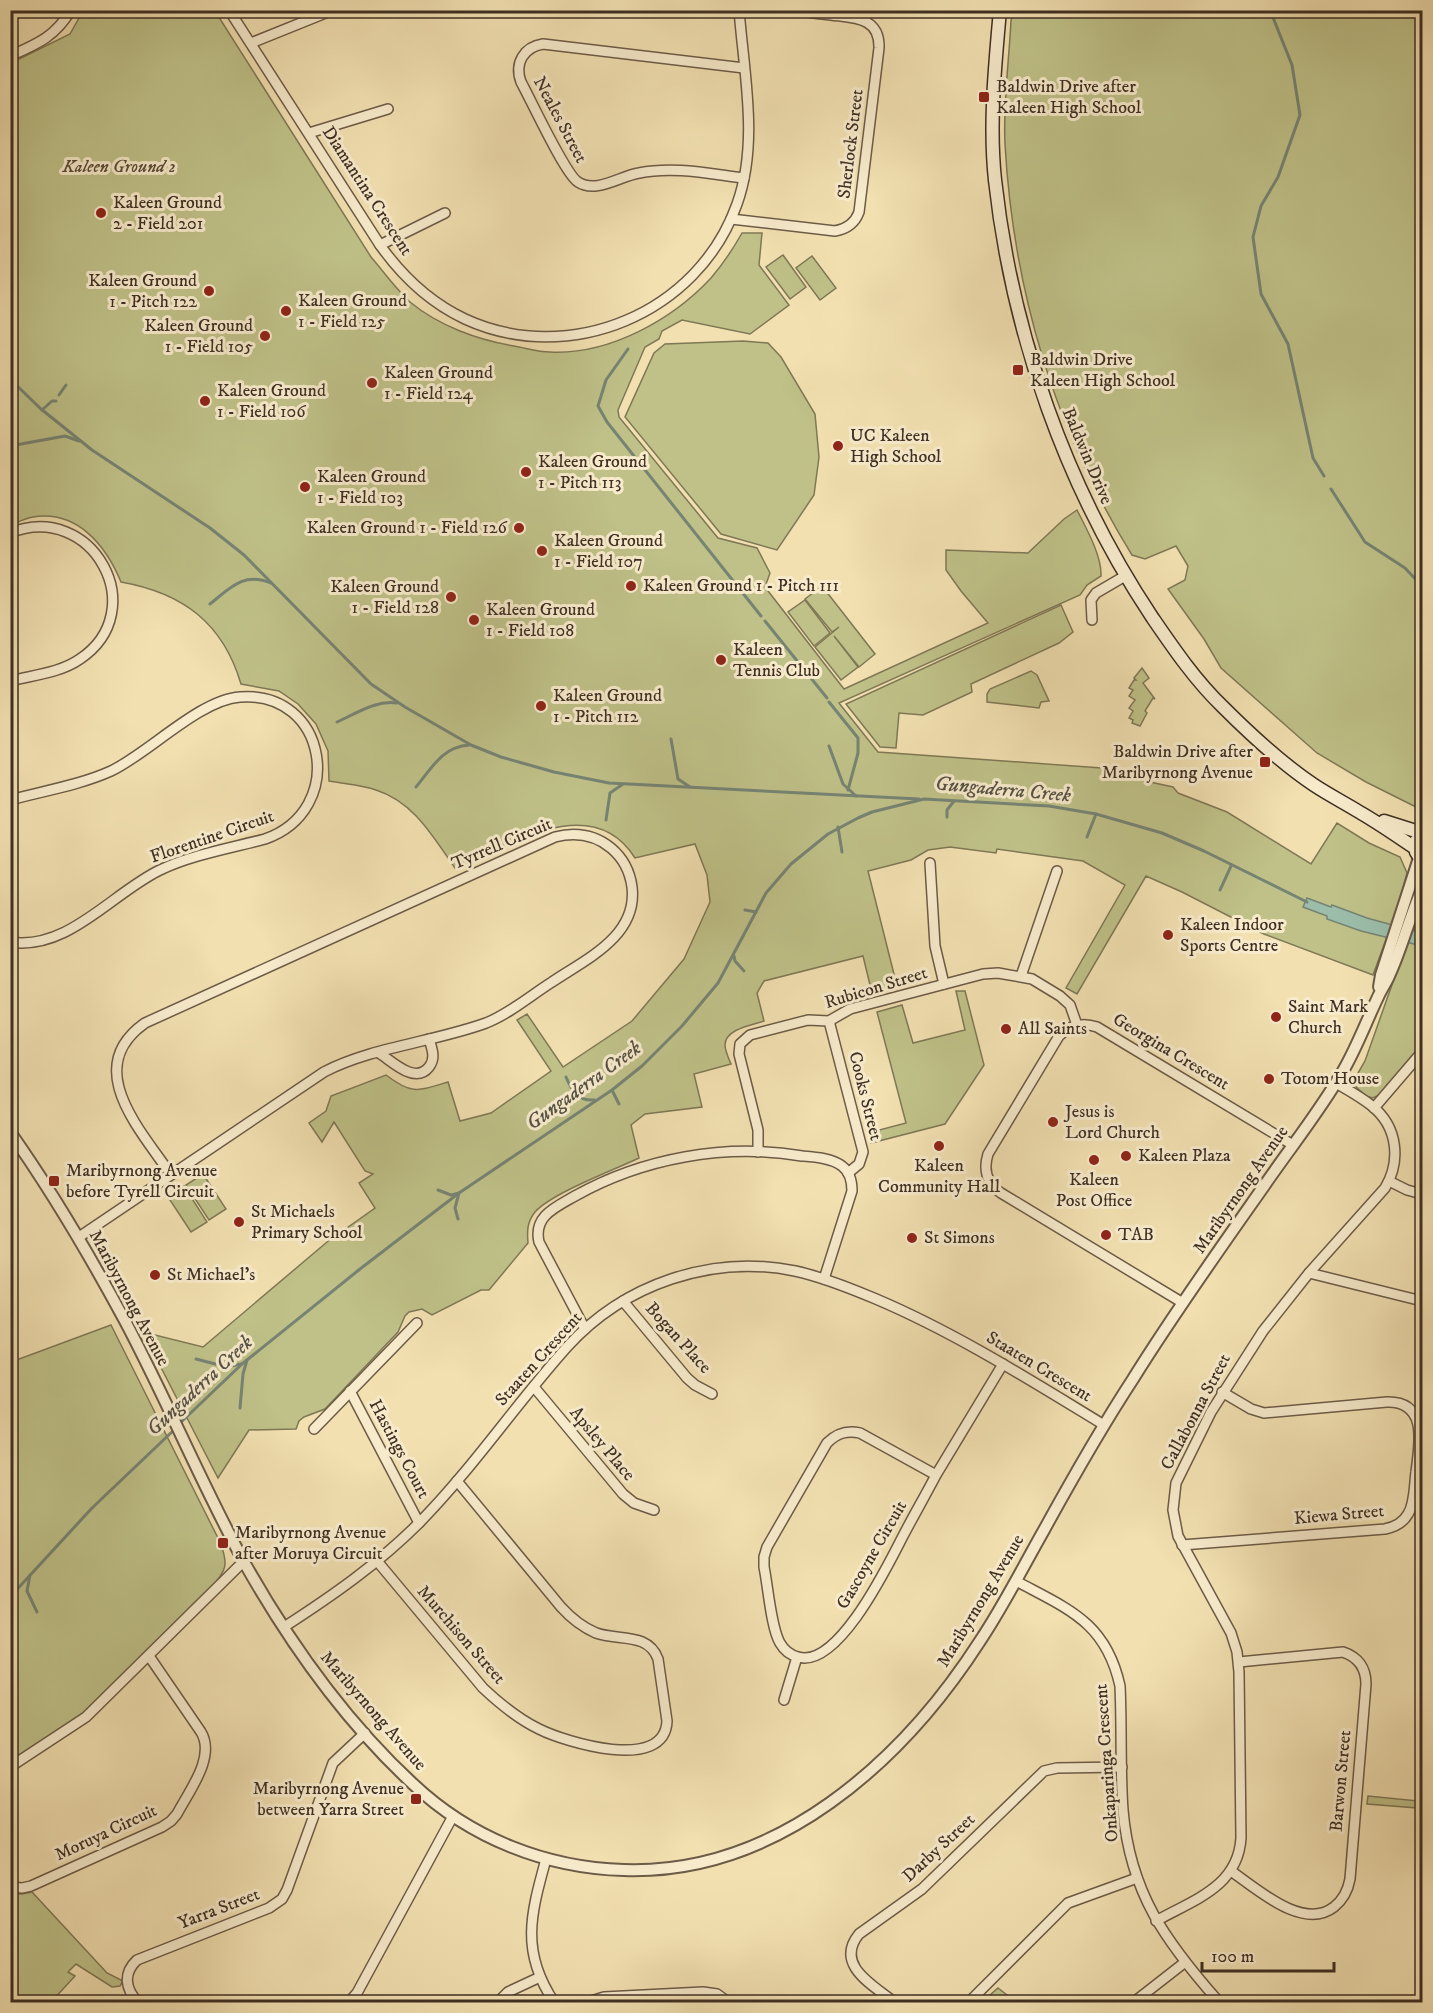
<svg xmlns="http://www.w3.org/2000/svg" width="1433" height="2013" viewBox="0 0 1433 2013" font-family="'IM FELL DW Pica',serif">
  <rect width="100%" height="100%" fill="#f2e0b1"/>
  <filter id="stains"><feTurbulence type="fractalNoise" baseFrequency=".00333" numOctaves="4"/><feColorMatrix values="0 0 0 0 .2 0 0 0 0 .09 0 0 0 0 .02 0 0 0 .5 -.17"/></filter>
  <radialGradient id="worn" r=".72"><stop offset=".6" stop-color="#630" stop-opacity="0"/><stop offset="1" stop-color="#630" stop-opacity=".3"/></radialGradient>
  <!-- green -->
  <g fill="#bfc188" stroke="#7f7856" stroke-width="1.5">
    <path d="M83,11H215L371,257C384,272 396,289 410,302C439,326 478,340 514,346C526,348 538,352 550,352C609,355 672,320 711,278C723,264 733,249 742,233H762L759,265L789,305L750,334L682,320L662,331L659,339L645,347L618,410L619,417L718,538L757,548L770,573L765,587L844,689L988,623L961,591L946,570V550L1028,553L1064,519L1077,510C1086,528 1102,556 1101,576L1087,585L1080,595L839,703L878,752L1102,768L1122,776L1173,787L1178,793L1227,812L1311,864L1337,823L1369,843L1400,857L1407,873L1398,907L1373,975L1264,934L1182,892L1146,876L1077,994L1066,988L1125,885L1083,861L997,849L996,853L950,847L928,850L911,860L868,871L897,986L872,993L863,956L764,981L757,993L764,1021C752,1025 725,1029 725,1045C725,1051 729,1059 731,1064L694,1074L702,1107L645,1114L631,1125L639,1158C614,1170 552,1193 535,1212C527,1222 527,1231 528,1243L489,1290H481L432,1315L422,1309L409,1312L405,1316L398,1332L325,1409L304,1417L299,1421L296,1429L249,1430L218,1478L155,1356L147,1333L203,1347L327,1242L375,1208L359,1183L373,1174L365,1171L334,1122L322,1142L309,1123L326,1111L331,1096L386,1075C412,1095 418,1091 448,1082L460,1121L491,1113L551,1071L517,1020L527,1014L563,1067L632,1021L684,959L710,902L707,875L695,844L635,858C593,790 508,845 455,868C433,837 414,802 376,790C362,785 345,784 329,781L328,751L316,724L298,704L279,691L241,684C223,623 183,593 121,582C106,546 78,510 33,517C26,518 18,522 11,525V63L70,34Z"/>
    <path d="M1013,11H1422V810L1366,782L1317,753L1221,668L1204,639L1168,589L1185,580L1188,566L1176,546L1145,559L1132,555C1055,431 1013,289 1005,144C1003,106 1009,60 1011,21Z"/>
    <polygon points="783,255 806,287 790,299 766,267"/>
    <polygon points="812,256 836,288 820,300 796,268"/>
    <polygon points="743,341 768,343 781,357 815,414 819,457 814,495 777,550 721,534 625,417 654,353 665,344"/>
    <polygon points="822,586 875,654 859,667 834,636 858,667 841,680 815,647 839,627 832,632 805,599"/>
    <polygon points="805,600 830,633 814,646 788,612"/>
    <polygon points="1061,605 1073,632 1059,643 971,684 972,692 923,715 899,713 896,748 880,747 846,704"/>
    <polygon points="1142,668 1149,678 1143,683 1155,699 1153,698 1145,711 1147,713 1140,726 1132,723 1133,720 1129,718 1133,711 1129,708 1135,700 1129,696 1133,690 1129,688 1134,680 1136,680 1134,678"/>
    <polygon points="1031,671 1037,675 1049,701 1041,702 1039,708 987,702 987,694 990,689"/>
    <polygon points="1422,903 1422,1044 1379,1095 1373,1098 1366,1096 1354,1085 1354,1080 1365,1061 1417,914"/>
    <polygon points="956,991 965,991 984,1065 945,1124 871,1143 868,1133 906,1123 877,1012 902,1005 913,1043 965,1030"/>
    <polygon points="203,1174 226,1209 209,1220 186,1185"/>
    <polygon points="184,1186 207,1222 191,1232 168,1197"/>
    <path d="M111,1325L220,1542C230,1568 225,1571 208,1591L86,1713L11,1763V1362Z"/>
    <polygon points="1422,1780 1422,1824 1417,1808 1367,1804 1368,1796 1418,1801"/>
    <polygon points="32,1892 107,1973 123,1981 120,1986 112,1987 76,1964 68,1972 75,1976 51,2002 11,2002 11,1893 22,1894"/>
    <polygon points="998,1988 1016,2002 982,2002"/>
  </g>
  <!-- water -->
  <polygon fill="#9bbdaa" stroke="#768474" stroke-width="1.5" points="1307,898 1331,907 1332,905 1367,918 1422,933 1422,946 1361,931 1327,919 1327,916 1303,907"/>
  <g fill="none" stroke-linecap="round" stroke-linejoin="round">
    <!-- stream -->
    <g stroke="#768474" stroke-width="3">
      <polyline points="1270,10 1292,65 1300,115 1278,177 1261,206 1253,237 1261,294 1288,344 1313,458 1324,476"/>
      <polyline points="628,349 606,380 598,406 607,422 761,616"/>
      <polyline points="10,379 41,409 92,450 210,528 244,555 371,684 405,707 471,745 501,757 554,772 609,783 919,799"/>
      <polyline points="59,395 66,385"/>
      <polyline points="42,410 52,401 56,401"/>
      <polyline points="10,446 65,436 79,441"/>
      <polyline points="1331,489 1365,542 1405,568 1422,586"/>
      <path d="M210,604C231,587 244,572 271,583"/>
      <polyline points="765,621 827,698"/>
      <polyline points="829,702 858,738 858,753 848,790"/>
      <path d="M337,722C357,713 376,700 397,703"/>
      <polyline points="671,739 678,779 690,787"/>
      <polyline points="829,746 843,784 856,796"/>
      <path d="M416,787C432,768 442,747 469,745"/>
      <polyline points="947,817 947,810 954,801"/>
      <polyline points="606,820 610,793 623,784"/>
      <polyline points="838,827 842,852"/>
      <polyline points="1087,837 1096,814"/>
      <polyline points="1220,890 1231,866"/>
      <polyline points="745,910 756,912"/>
      <polyline points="734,956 735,961 744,971"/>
      <path d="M566,1077C572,1091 577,1101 594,1100"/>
      <polyline points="612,1090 619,1104"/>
      <polyline points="438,1190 451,1195 459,1193 455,1208 458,1219"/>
      <polyline points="196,1359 227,1367 241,1364"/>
      <polyline points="240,1408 243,1374 247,1360"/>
      <polyline points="179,1424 242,1364 360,1269 459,1193 612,1090 642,1066 682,1026 718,983 766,893 791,864 828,834 858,818 872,812 924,799 1049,806 1096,814 1162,833 1204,851 1307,902"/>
      <polyline points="30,1575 27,1591 37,1612"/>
      <polyline points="10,1597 92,1508 175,1429"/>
    </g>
    <!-- minor casing -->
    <g stroke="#6c5b47" stroke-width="12">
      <g id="minor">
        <path d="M229,10L380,245C402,276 429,302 465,319C569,367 698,314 737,204C759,143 744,74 739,10"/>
        <polyline points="251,43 333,10"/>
        <path d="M10,56C37,44 55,37 71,10"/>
        <path d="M744,68L543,44C524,47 514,63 521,82C531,100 565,174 578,182C596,194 620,176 639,173C674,166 710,174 744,178"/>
        <polyline points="309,133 388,109"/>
        <path d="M731,219L835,231C847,229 855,223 859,212L879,48C880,17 854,18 831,15C819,14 806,12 793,10"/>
        <polyline points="380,245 445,213"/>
        <path d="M10,533C92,500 153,610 80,659C60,673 33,675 10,681"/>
        <polyline points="1092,620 1091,600 1096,593 1125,576"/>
        <path d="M10,800C43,791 80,785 111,771C149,753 199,700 240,697C327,690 348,810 265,839C231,848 191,855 160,870C112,893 68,951 10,942"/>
        <polyline points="930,863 935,946 944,984"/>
        <polyline points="1021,976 1057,871"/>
        <polyline points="829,1021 863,1152 859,1164 848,1173"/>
        <path d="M379,1053C392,1061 415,1085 429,1067C436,1058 432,1049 429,1039"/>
        <polyline points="1374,1108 1422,1052"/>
        <polyline points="758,1152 758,1130 739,1054 740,1044 750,1035 808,1020 829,1021 850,1009 983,974 998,973 1032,979 1060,996 1070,1005 1077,1025"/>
        <polyline points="1389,1181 1407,1190 1422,1194"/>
        <path d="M79,1237L171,1175C141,1130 81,1068 145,1023L555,837C575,832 595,835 611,848C623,858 630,872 632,887C638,936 586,959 552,982C530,996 509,1014 486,1023C434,1042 372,1047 324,1072L171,1175"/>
        <polyline points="1309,1273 1422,1301"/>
        <polyline points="623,1301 687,1378 695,1385 712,1394"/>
        <path d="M1183,1303L1001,1193C987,1184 983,1170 988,1154L1059,1036C1070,1025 1082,1022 1097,1027L1293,1145"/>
        <path d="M585,1329L539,1242C533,1216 556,1207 575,1196C643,1158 725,1143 802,1156C815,1157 832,1158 842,1166C850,1172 852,1181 852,1191L824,1279"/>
        <polyline points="534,1387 623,1494 634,1503 654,1510"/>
        <polyline points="350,1391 419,1523"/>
        <polyline points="314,1429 417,1323"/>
        <path d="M936,1475C925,1496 914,1515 903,1536C888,1565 838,1669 798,1657C790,1655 784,1650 780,1643C771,1628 768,1586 764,1567V1557L767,1547L827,1443C837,1433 847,1430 860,1433L936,1475L1003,1364"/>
        <path d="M1182,1545L1385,1529C1395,1527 1403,1523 1408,1514C1415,1503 1414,1486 1416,1472C1419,1446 1429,1401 1387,1402L1264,1413L1251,1409L1222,1392"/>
        <path d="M377,1561L483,1688C500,1704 518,1719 539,1729C565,1742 665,1773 667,1721L658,1659C648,1632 618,1641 596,1633C582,1627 571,1618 561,1607L457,1481"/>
        <path d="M1016,1581C1068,1609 1106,1622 1120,1686C1122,1727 1120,1769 1123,1810C1130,1893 1166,1942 1219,2002"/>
        <path d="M284,1627C332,1596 378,1564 419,1523C473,1468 516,1404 567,1347C624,1284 712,1254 795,1271C823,1277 850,1288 876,1299C956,1333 1030,1380 1104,1425"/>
        <polyline points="784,1700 797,1657"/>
        <polyline points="10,1767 86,1717 244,1561"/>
        <path d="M546,1859C531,1914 520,1951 554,2002"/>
        <path d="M1231,1871C1257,1889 1303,1931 1334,1907C1343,1900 1348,1890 1350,1879L1366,1684C1366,1668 1358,1657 1343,1652L1239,1662"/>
        <path d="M10,1887L22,1888L31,1886L162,1827L171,1821L177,1814C189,1791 216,1757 201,1732L149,1656"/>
        <path d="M1156,1921C1193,1900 1238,1887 1241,1838L1239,1672L1237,1652L1231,1633L1178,1536L1173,1510L1176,1483L1211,1412L1263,1331L1309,1273L1385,1188C1401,1161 1398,1127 1372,1106C1361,1097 1348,1090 1336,1083"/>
        <path d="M138,2002C125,1989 123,1973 137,1960L269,1908L282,1899L287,1890L333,1763L365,1733"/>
        <polyline points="349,2002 357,1993 453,1816"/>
        <polyline points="498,2002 508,1992 540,1977"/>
        <polyline points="588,2002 604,1997 703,1992 717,1994 728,2002"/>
        <path d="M894,2002C873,1985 834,1965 859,1934L922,1889L1044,1771L1057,1768L1122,1767"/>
        <polyline points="969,2002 1068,1903 1137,1878"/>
        <polyline points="1134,2002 1184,1963"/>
      </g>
    </g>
    <!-- tertiary casing -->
    <g stroke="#6c5b47" stroke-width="14">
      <g id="tertiary">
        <polyline points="1379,987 1381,975 1419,858"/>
        <path d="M10,1132C53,1193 90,1256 125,1321C167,1400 201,1483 244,1562C289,1642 345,1721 413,1784C470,1838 546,1868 624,1870C777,1875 902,1762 980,1641C1004,1605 1023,1567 1044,1530C1072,1479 1101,1428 1133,1379C1174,1313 1219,1250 1264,1186C1290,1148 1320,1111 1343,1071C1357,1047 1366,1022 1378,997C1381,990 1386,983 1389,976C1402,948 1409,918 1422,889"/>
      </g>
    </g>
    <!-- secondary casing -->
    <g stroke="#3f2f24" stroke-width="15">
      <g id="secondary">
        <path d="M1000,10C995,66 989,124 995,180C1012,334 1066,488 1152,617C1174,649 1195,680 1223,707C1251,735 1281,763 1314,785C1329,795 1345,803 1361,813C1380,824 1397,836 1415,848"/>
        <polyline points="1384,821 1422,833"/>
        <polyline points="1416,841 1416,852 1422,861"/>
      </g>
    </g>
    <!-- minor -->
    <use href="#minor" stroke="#f7ebcc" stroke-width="9"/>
    <!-- tertiary -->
    <use href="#tertiary" stroke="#f7ebcc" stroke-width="10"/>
    <!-- secondary -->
    <use href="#secondary" stroke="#f7ebcc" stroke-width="12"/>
  </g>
  <!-- markers -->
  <g fill="#8f2418" stroke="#f7ebcc" stroke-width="2">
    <rect x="978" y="91" width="12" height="12" rx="3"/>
    <circle cx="101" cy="213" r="6"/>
    <circle cx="209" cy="291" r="6"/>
    <circle cx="286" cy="311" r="6"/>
    <circle cx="265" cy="336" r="6"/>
    <rect x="1012" y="364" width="12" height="12" rx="3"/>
    <circle cx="372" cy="383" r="6"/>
    <circle cx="205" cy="401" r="6"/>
    <circle cx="838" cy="446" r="6"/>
    <circle cx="526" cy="472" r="6"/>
    <circle cx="305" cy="487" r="6"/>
    <circle cx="519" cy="528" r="6"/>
    <circle cx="542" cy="551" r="6"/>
    <circle cx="631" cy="586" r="6"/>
    <circle cx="451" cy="597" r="6"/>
    <circle cx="474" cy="620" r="6"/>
    <circle cx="721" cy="660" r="6"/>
    <circle cx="541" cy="706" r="6"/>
    <rect x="1259" y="756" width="12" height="12" rx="3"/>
    <circle cx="1168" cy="935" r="6"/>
    <circle cx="1276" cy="1017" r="6"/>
    <circle cx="1006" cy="1029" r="6"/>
    <circle cx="1269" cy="1079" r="6"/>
    <circle cx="1053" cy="1122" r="6"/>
    <circle cx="939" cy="1146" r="6"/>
    <circle cx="1126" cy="1156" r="6"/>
    <circle cx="1094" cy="1160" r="6"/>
    <rect x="48" y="1175" width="12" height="12" rx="3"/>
    <circle cx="239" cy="1222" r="6"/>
    <circle cx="1106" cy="1235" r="6"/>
    <circle cx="912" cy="1238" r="6"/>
    <circle cx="155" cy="1275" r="6"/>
    <rect x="217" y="1537" width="12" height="12" rx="3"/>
    <rect x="410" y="1793" width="12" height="12" rx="3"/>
  </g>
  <g text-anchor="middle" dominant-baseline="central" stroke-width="6" stroke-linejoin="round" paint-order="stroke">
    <!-- poi labels -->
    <g font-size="18" fill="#3f2f24" stroke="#f7ebcc" text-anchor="start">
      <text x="996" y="87">Baldwin Drive after<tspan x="996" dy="21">Kaleen High School</tspan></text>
      <text x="113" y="203">Kaleen Ground<tspan x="113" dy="21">2 - Field 201</tspan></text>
      <text x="197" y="281" text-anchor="end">Kaleen Ground<tspan x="197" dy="21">1 - Pitch 122</tspan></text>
      <text x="298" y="301">Kaleen Ground<tspan x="298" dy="21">1 - Field 125</tspan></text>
      <text x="253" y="326" text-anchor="end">Kaleen Ground<tspan x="253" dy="21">1 - Field 105</tspan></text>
      <text x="1030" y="360">Baldwin Drive<tspan x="1030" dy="21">Kaleen High School</tspan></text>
      <text x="384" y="373">Kaleen Ground<tspan x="384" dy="21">1 - Field 124</tspan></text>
      <text x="217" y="391">Kaleen Ground<tspan x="217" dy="21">1 - Field 106</tspan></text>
      <text x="850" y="436">UC Kaleen<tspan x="850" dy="21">High School</tspan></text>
      <text x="538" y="462">Kaleen Ground<tspan x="538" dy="21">1 - Pitch 113</tspan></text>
      <text x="317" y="477">Kaleen Ground<tspan x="317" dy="21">1 - Field 103</tspan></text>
      <text x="507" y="528" text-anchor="end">Kaleen Ground 1 - Field 126</text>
      <text x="554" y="541">Kaleen Ground<tspan x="554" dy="21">1 - Field 107</tspan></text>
      <text x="643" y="586">Kaleen Ground 1 - Pitch 111</text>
      <text x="439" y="587" text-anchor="end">Kaleen Ground<tspan x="439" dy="21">1 - Field 128</tspan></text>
      <text x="486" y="610">Kaleen Ground<tspan x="486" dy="21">1 - Field 108</tspan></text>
      <text x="733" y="650">Kaleen<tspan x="733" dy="21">Tennis Club</tspan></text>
      <text x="553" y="696">Kaleen Ground<tspan x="553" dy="21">1 - Pitch 112</tspan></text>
      <text x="1253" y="752" text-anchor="end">Baldwin Drive after<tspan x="1253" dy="21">Maribyrnong Avenue</tspan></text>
      <text x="1180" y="925">Kaleen Indoor<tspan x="1180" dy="21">Sports Centre</tspan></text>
      <text x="1288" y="1007">Saint Mark<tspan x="1288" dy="21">Church</tspan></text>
      <text x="1018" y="1029">All Saints</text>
      <text x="1281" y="1079">Totom House</text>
      <text x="1065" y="1112">Jesus is<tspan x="1065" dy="21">Lord Church</tspan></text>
      <text x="1138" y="1156">Kaleen Plaza</text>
      <text x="939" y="1166" text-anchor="middle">Kaleen<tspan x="939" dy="21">Community Hall</tspan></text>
      <text x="66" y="1171">Maribyrnong Avenue<tspan x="66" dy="21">before Tyrell Circuit</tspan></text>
      <text x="1094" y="1180" text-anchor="middle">Kaleen<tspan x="1094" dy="21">Post Office</tspan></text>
      <text x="251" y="1212">St Michaels<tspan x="251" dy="21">Primary School</tspan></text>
      <text x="1118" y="1235">TAB</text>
      <text x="924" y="1238">St Simons</text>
      <text x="167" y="1275">St Michael's</text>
      <text x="235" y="1533">Maribyrnong Avenue<tspan x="235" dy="21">after Moruya Circuit</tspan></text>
      <text x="404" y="1789" text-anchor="end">Maribyrnong Avenue<tspan x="404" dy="21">between Yarra Street</tspan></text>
    </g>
    <!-- street labels -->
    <g font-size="18" fill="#3f2f24" stroke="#f7ebcc">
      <text transform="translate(560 120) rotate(62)">Neales Street</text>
      <text transform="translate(851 144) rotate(-83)">Sherlock Street</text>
      <text transform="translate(367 191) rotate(57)">Diamantina Crescent</text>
      <text transform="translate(1087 456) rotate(67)">Baldwin Drive</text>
      <text transform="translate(212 837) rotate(-19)">Florentine Circuit</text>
      <text transform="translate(502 844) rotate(-23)">Tyrrell Circuit</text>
      <text transform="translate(876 988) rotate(-17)">Rubicon Street</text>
      <text transform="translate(1171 1052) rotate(31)">Georgina Crescent</text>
      <text transform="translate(865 1096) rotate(76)">Cooks Street</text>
      <text transform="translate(1241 1190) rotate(-55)">Maribyrnong Avenue</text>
      <text transform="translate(129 1298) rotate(62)">Maribyrnong Avenue</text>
      <text transform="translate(678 1338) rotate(48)">Bogan Place</text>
      <text transform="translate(539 1359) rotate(-48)">Staaten Crescent</text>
      <text transform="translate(1039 1367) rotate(31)">Staaten Crescent</text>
      <text transform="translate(1196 1412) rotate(-62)">Callabonna Street</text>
      <text transform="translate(602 1444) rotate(50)">Apsley Place</text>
      <text transform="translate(399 1449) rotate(62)">Hastings Court</text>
      <text transform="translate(1339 1515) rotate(-5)">Kiewa Street</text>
      <text transform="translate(872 1555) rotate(-60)">Gascoyne Circuit</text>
      <text transform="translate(981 1601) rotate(-59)">Maribyrnong Avenue</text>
      <text transform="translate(461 1635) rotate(49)">Murchison Street</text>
      <text transform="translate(373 1711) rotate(49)">Maribyrnong Avenue</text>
      <text transform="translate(1107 1763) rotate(-94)">Onkaparinga Crescent</text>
      <text transform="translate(1341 1781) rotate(-85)">Barwon Street</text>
      <text transform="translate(106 1833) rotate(-25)">Moruya Circuit</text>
      <text transform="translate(939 1848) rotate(-43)">Darby Street</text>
      <text transform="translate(219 1909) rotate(-21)">Yarra Street</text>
    </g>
    <!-- park labels -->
    <g font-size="18" font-style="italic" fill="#594c38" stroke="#f7ebcc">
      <text x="119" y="167">Kaleen Ground 2</text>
    </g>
    <!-- water labels -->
    <g font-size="20" font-style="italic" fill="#565246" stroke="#f7ebcc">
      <text transform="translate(1003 790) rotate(5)">Gungaderra Creek</text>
      <text transform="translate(584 1086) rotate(-36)">Gungaderra Creek</text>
      <text transform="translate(200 1386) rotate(-43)">Gungaderra Creek</text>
    </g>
  </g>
  <!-- margin -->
  <rect width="1433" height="2013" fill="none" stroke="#f2e0b1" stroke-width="36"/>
  <rect x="12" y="12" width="1409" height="1989" fill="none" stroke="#3f2f24" stroke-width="3"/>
  <rect x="18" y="18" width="1397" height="1977" fill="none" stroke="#3f2f24" stroke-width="1.5"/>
  <!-- scale -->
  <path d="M1202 1962v9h132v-9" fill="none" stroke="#3f2f24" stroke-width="3"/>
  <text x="1211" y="1962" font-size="18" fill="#3f2f24" stroke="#f7ebcc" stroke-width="4.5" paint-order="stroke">100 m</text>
  <rect width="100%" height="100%" filter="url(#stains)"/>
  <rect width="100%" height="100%" fill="url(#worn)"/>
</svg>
